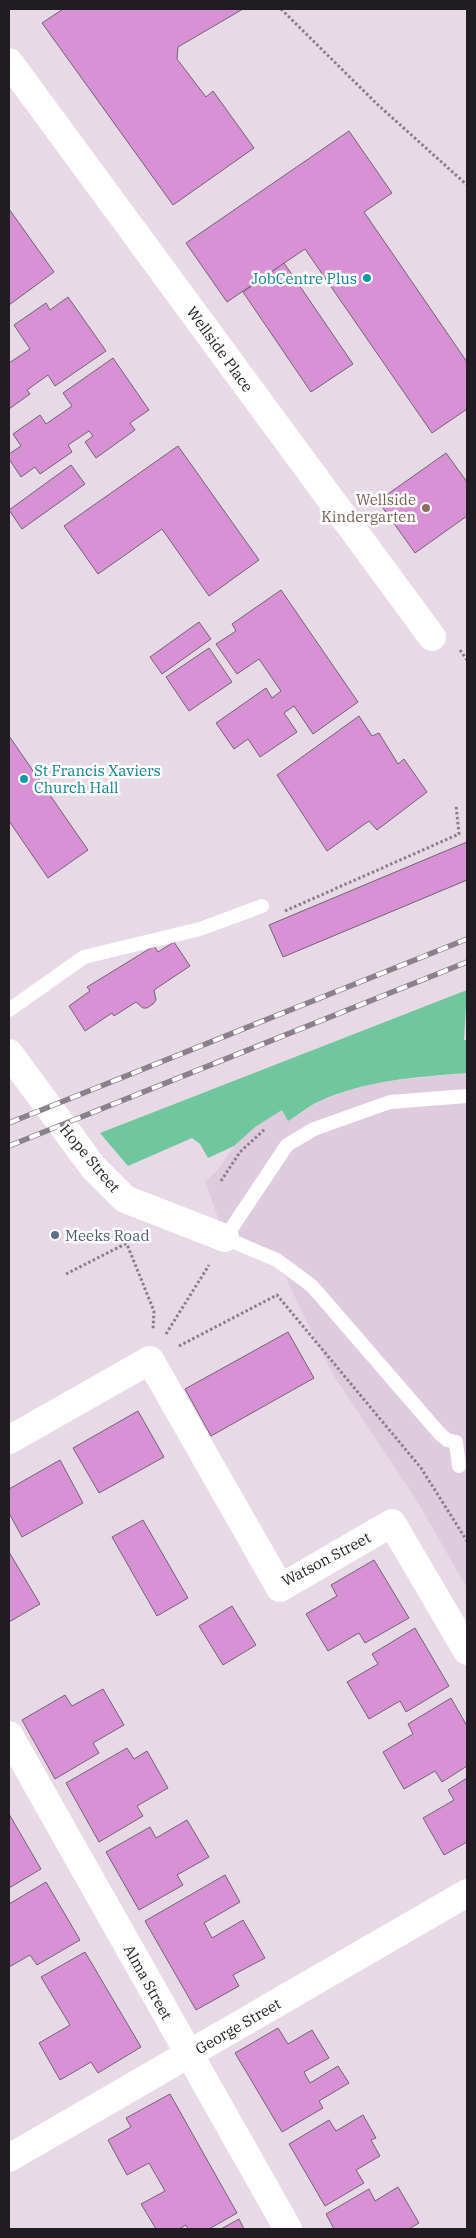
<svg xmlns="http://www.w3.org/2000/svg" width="476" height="2238" viewBox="0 0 476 2238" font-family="'IBM Plex Serif',serif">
  <rect width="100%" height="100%" fill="#e8d9e7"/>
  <!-- built -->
  <polygon fill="#dfcbde" points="467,1073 467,1588 417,1501 332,1373 277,1260 225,1238 205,1181 217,1171 234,1146 255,1127 282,1110 288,1121 317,1103 345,1091 378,1082"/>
  <!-- green -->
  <path fill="#70c79d" d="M467,990L464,1040H467V1073C417,1077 364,1080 318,1102C307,1107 298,1115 288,1121L282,1110L255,1127L234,1146L208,1158L200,1144L192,1138L128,1166L100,1133Z"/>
  <!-- building -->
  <g fill="#d991d6" stroke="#716470">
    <polygon points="63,9 243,9 178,47 177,59 206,97 213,91 254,148 173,205 42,23"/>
    <polygon points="349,131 392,193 364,212 467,362 467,409 432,433 305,249 227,302 186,243"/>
    <polygon points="9,209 54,272 9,305"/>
    <polygon points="284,263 353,364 311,392 243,292"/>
    <polygon points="68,297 106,351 55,386 48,375 27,390 30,394 9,409 9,363 30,349 14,325 46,303 50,310"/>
    <polygon points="113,358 149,410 130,423 135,430 96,458 85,442 93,436 89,431 68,445 72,452 40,474 35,467 21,477 9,459 9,454 21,446 13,434 40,415 46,424 72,406 63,393"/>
    <polygon points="178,446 259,560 209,596 162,529 98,574 64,526"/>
    <polygon points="446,453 467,482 467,516 415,553 378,501"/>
    <polygon points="71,465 85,484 22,529 9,510"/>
    <polygon points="281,590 358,702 313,734 294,706 284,713 297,732 260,757 248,739 234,749 216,723 266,688 272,698 281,691 259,659 237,674 216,644 236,631 232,624"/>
    <polygon points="199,622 211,639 162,674 150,657"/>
    <polygon points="209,648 232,682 189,711 166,677"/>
    <polygon points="359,716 372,736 379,733 398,764 404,759 427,792 377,830 369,821 327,851 277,775"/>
    <polygon points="9,736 88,850 48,878 9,821"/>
    <polygon points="467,842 467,880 283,957 269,925"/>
    <polygon points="174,942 190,966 154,990 156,1000 153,1004 147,1008 143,1008 136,1002 114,1016 112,1013 85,1031 69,1006 90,991 87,987 154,946 158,952"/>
    <polygon points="288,1332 314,1378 211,1436 185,1389"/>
    <polygon points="138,1411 164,1457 99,1493 73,1448"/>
    <polygon points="60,1460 83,1503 22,1537 9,1513 9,1489"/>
    <polygon points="143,1520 188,1598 157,1616 112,1537"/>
    <polygon points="9,1552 40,1604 9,1622"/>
    <polygon points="374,1560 409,1618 365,1643 359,1633 328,1651 306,1614 337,1596 331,1585"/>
    <polygon points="232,1606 256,1645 223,1665 199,1626"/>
    <polygon points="415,1628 449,1686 406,1712 400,1701 369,1719 347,1682 378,1664 372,1654"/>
    <polygon points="103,1689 124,1725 93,1743 99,1753 55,1779 22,1720 65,1695 72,1706"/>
    <polygon points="451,1698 467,1726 467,1766 442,1782 435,1771 404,1789 383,1752 413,1734 408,1724"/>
    <polygon points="127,1748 134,1759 147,1751 168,1788 137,1806 143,1816 99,1842 66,1783"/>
    <polygon points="467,1778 467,1842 444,1855 423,1818 454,1800 448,1790"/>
    <polygon points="9,1814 41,1869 9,1888"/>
    <polygon points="187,1820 209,1857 177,1875 183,1885 139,1910 106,1852 150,1827 156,1838"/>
    <polygon points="225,1875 240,1902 204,1923 212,1938 243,1920 265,1958 233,1975 239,1986 196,2010 145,1921"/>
    <polygon points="46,1882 80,1940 37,1965 30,1955 9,1967 9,1904"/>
    <polygon points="85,1952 141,2047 98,2073 91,2062 60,2080 39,2043 70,2025 41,1977"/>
    <polygon points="278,2028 288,2044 312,2030 329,2058 304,2072 310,2083 338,2066 349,2083 319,2101 323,2108 282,2132 235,2053"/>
    <polygon points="170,2094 237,2213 209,2229 188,2229 186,2225 179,2229 156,2229 141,2204 165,2191 149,2163 127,2175 108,2140 131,2127 126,2118"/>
    <polygon points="363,2115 376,2138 371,2140 380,2156 356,2170 364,2183 325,2206 289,2144 329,2120 336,2131"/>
    <polygon points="398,2187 419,2223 409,2229 334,2229 326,2214 369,2189 375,2201"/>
    <polygon points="239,2219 244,2229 221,2229"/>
  </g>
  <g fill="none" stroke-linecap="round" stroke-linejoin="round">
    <!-- path -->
    <g stroke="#887e88" stroke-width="3" stroke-dasharray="2.5 2.5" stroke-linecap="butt">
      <polyline points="281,9 377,104 467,185"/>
      <polyline points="460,650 467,660"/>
      <polyline points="285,911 459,834 456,805"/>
      <polyline points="221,1181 240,1152 265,1129"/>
      <polyline points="122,1232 154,1311 153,1330"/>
      <polyline points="66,1274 127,1243"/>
      <polyline points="166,1334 209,1265"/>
      <polyline points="179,1346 277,1295 421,1468 467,1541"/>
    </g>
    <!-- lane -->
    <g stroke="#fff" stroke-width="14">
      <polyline points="9,1010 84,957 200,929 262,906"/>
      <polyline points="459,1466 456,1442 447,1440 440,1434 312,1286 277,1260 225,1238 287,1145 314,1129 390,1102 467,1096"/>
    </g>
    <!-- street -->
    <g stroke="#fff" stroke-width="28">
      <polyline points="9,62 432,637"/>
      <polyline points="9,1053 93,1167 125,1199 225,1238"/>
      <polyline points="9,1440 150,1360 280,1588 392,1523 467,1651"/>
      <polyline points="9,1735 288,2229"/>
      <polyline points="9,2158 467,1893"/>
    </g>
    <!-- rail casing -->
    <g stroke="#8b818a" stroke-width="5.5">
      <g id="rail">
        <polyline points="9,1123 467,939"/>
        <polyline points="9,1146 467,962"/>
      </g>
    </g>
    <!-- rail -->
    <use href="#rail" stroke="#fff" stroke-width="4" stroke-dasharray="11" stroke-linecap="butt"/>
  </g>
  <!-- markers -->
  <g fill="#0f9aa8" stroke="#fff" stroke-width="2">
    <circle cx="367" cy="278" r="5"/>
    <circle cx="24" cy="779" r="5"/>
  </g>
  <circle fill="#8d6e63" stroke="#fff" stroke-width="2" cx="426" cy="508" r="5"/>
  <circle fill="#5c6f8a" stroke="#fff" stroke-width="2" cx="55" cy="1235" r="5"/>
  <g text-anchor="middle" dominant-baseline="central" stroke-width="5" stroke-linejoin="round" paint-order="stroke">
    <!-- culture labels -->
    <g font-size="15" fill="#0d838f" stroke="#fff" text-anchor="end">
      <text x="357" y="278">JobCentre Plus</text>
      <text x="34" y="770" text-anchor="start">St Francis Xaviers<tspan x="34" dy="17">Church Hall</tspan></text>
    </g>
    <!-- street labels -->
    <g font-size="15" fill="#211c21" stroke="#fff">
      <text transform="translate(220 349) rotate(54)">Wellside Place</text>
      <text transform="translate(90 1158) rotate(50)">Hope Street</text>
      <text transform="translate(326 1559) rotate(-28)">Watson Street</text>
      <text transform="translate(148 1982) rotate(61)">Alma Street</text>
      <text transform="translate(238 2026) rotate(-30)">George Street</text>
    </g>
    <!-- education labels -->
    <g font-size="15" fill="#785e54" stroke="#fff" text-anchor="end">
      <text x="416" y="499">Wellside<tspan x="416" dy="17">Kindergarten</tspan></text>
    </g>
    <!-- service labels -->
    <g font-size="15" fill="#4e5e75" stroke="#fff" text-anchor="start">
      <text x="65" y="1235">Meeks Road</text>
    </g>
  </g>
  <!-- border -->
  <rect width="476" height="2238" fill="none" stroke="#211c21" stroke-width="20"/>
</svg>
